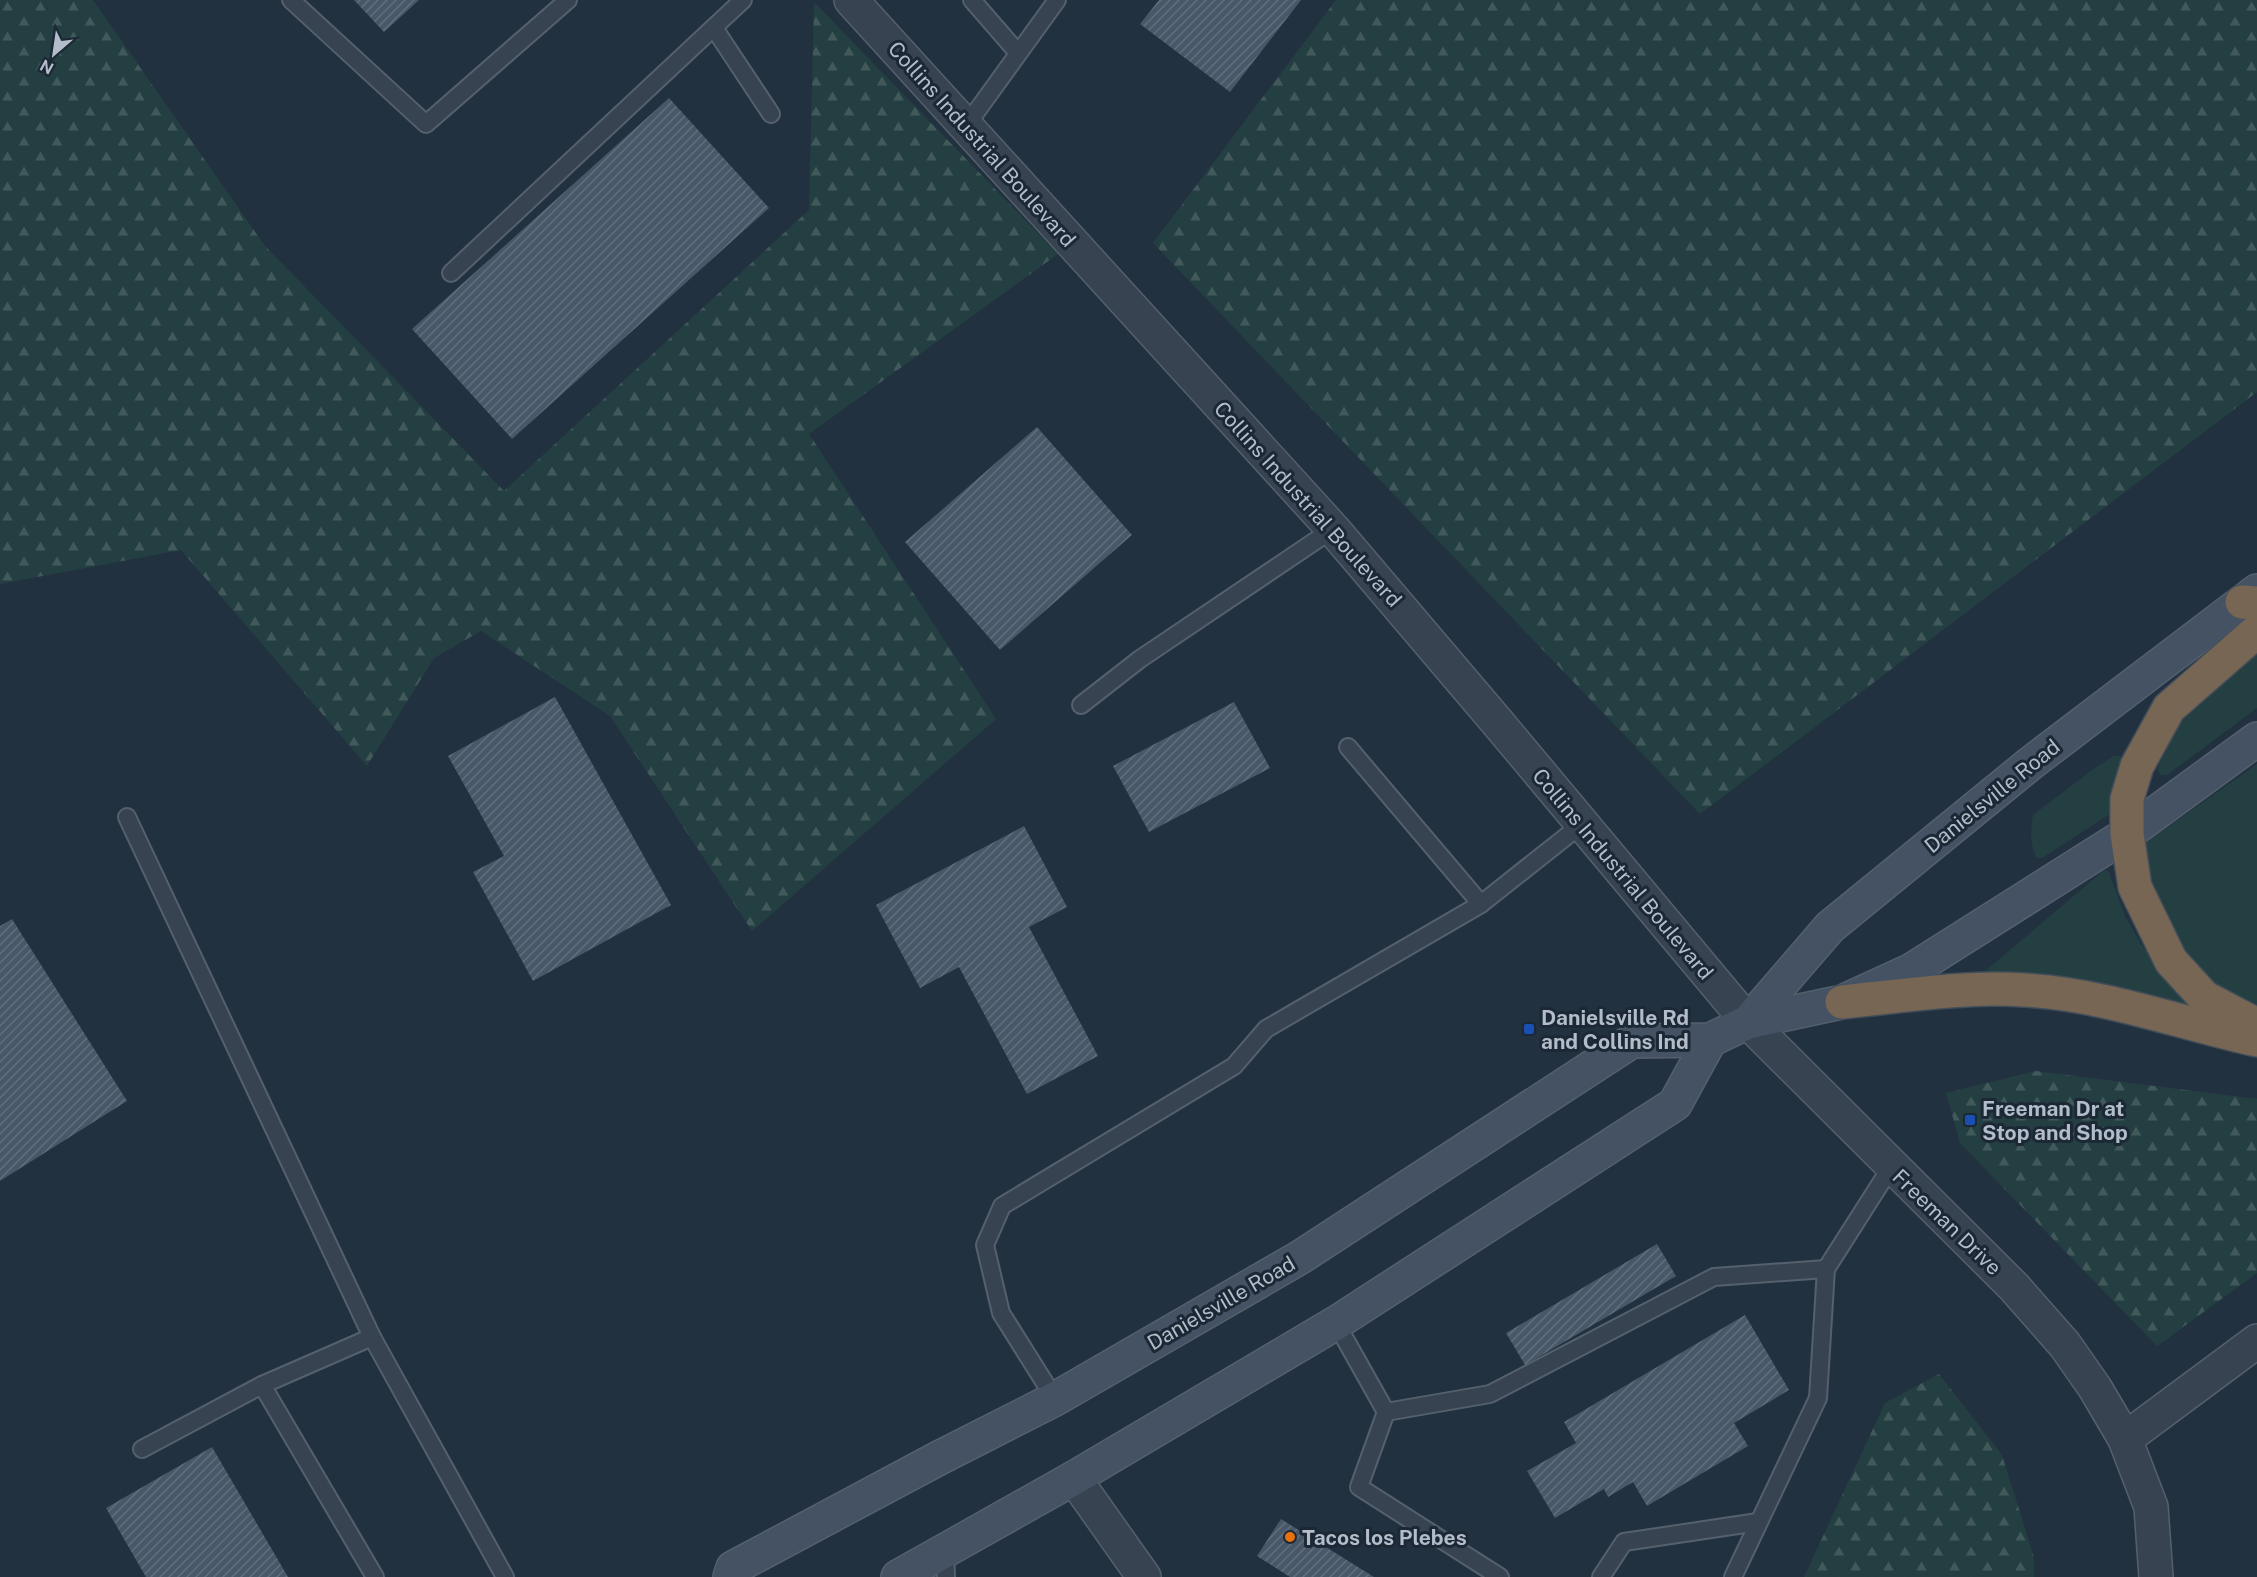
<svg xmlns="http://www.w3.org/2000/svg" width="2257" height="1577" viewBox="0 0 2257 1577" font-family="'Public Sans',sans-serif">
  <defs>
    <pattern id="forest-firs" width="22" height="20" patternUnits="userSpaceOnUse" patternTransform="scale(1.5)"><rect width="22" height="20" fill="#243f41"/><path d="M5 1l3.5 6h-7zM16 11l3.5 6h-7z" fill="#41595b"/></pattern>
    <pattern id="building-hatch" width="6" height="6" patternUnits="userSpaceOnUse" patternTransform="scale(1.5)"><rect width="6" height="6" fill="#485869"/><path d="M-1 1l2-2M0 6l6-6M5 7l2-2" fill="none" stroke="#606e7d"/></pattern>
  </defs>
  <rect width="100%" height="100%" fill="#223140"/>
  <!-- grass -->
  <g fill="#243f41">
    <polygon points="2257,654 2257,708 2167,775 2161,775 2157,770 2165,750 2187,713"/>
    <path d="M2114,756H2120L2123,759L2113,812L2042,858H2037C2029,845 2031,829 2033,815L2096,767Z"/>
    <polygon points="2257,764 2257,1012 2229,996 2199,969 2176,940 2147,881 2144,844"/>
    <polygon points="2108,870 2125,916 2141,944 2192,1007 2117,987 2060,980 1987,975 1983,973 2103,871"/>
  </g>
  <!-- forest -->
  <g fill="url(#forest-firs)">
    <polygon points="0,0 93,0 265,246 504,491 809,210 814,2 1058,254 809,434 996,719 752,931 610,716 481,631 434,658 367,766 181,550 0,584"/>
    <polygon points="1336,0 2257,0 2257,392 1700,814 1153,243"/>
    <polygon points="2036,1071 2257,1099 2257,1273 2157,1346 1960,1143 1946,1093"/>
    <polygon points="1939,1374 2002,1455 2034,1557 2034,1577 1804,1577 1885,1403"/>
  </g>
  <!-- building -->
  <g fill="url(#building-hatch)">
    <polygon points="354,0 419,0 384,32"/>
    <polygon points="1159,0 1301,0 1230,92 1140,24"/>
    <polygon points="669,98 769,208 512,439 412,329"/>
    <polygon points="1037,427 1132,535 1000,650 905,542"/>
    <polygon points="555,697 671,905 533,981 473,872 504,856 448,756"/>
    <polygon points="1234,702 1270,768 1149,832 1113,766"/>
    <polygon points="1024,826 1067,907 1029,927 1098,1056 1027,1094 959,967 920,988 876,905"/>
    <polygon points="12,919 127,1101 0,1181 0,926"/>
    <polygon points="1657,1244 1676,1276 1525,1365 1506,1333"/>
    <polygon points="1745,1315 1789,1390 1734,1423 1748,1446 1647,1506 1633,1482 1608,1497 1604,1489 1555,1518 1527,1471 1576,1443 1564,1422"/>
    <polygon points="212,1447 288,1577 146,1577 106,1508"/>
    <polygon points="1281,1519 1374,1577 1290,1577 1257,1556"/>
  </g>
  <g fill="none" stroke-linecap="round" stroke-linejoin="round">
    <!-- service casing -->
    <g stroke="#55606d" stroke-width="20">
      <g id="service">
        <polyline points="291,0 426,124 568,0"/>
        <polyline points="972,0 1018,53"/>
        <polyline points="714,28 771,114"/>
        <polyline points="966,126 1057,0"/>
        <polyline points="451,273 743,0"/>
        <polyline points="1081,705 1140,659 1333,529"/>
        <polyline points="1348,747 1481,904"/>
        <polyline points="127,817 372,1337 505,1577"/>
        <polyline points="1336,1323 1386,1412 1359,1487 1500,1577"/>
        <polyline points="262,1385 375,1577"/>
        <polyline points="1055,1399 1001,1313 985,1245 1002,1206 1234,1066 1266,1029 1481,904 1582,824"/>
        <polyline points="1386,1412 1490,1394 1714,1277 1826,1269"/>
        <polyline points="142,1449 262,1385 372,1337"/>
        <polyline points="945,1551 946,1577"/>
        <polyline points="1601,1577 1624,1542 1758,1522"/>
        <polyline points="1733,1577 1818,1398 1826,1269 1891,1167"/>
      </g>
    </g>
    <!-- minor casing -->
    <g stroke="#55606d" stroke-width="36">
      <polyline id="minor" points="1074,1478 1144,1577"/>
    </g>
    <!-- tertiary casing -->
    <g stroke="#55606d" stroke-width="36">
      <g id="tertiary">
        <polyline points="851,0 1333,529 1498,723 1748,1022 2014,1287 2065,1345 2095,1388 2125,1439 2151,1507 2156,1577"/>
        <polyline points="2125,1439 2257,1341"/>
      </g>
    </g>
    <!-- secondary casing -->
    <g stroke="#55606d" stroke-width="36">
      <g id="secondary">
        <polyline points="1748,1022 1830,927 2031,763 2257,591"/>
        <polyline points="730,1577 733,1568 939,1458 1055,1399 1299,1258 1632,1041 1710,1040 1748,1022 1842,1002 1912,970 2127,834 2257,739"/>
        <polyline points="898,1577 1074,1478 1336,1323 1675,1104 1710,1040"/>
      </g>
    </g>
    <!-- motorway casing -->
    <g stroke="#424d5a" stroke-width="36">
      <g id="motorway">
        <polyline points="2242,602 2257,603"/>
        <polyline points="2257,631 2169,708 2137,766 2127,799 2127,834 2135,887 2171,961 2204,997 2257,1025"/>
        <path d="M1842,1002C1902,996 1964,986 2024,990C2103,994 2180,1023 2257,1040"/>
      </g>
    </g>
    <!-- service -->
    <use href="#service" stroke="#374350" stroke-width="16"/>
    <!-- minor -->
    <use href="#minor" stroke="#374350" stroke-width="33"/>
    <!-- tertiary -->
    <use href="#tertiary" stroke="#374350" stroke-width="33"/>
    <!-- secondary -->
    <use href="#secondary" stroke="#445263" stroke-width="33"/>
    <!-- motorway -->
    <use href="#motorway" stroke="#766653" stroke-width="33"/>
  </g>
  <!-- markers -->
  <g fill="#1a4fb4" stroke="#1c2835" stroke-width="2">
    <rect x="1523" y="1023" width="12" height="12" rx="3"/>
    <rect x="1964" y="1114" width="12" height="12" rx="3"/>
  </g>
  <circle fill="#e8710a" stroke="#1c2835" stroke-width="2" cx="1290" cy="1537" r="6"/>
  <g text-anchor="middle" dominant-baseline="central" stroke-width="6" stroke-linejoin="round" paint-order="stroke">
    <!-- street labels -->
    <g font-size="21" fill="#b3bdca" stroke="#1c2835">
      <text transform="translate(982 144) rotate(48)">Collins Industrial Boulevard</text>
      <text transform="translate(1308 504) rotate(48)">Collins Industrial Boulevard</text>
      <text transform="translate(1992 796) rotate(-39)">Danielsville Road</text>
      <text transform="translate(1623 874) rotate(50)">Collins Industrial Boulevard</text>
      <text transform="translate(1947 1222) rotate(44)">Freeman Drive</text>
      <text transform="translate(1221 1303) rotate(-30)">Danielsville Road</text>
    </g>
    <!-- poi labels -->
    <g font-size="21" font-weight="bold" fill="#b3bdca" stroke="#1c2835" text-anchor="start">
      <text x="1541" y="1017">Danielsville Rd<tspan x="1541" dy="24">and Collins Ind</tspan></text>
      <text x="1982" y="1108">Freeman Dr at<tspan x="1982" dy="24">Stop and Shop</tspan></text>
      <text x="1302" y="1537">Tacos los Plebes</text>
    </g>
  </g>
  <!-- north arrow -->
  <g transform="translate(54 54) rotate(209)" stroke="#1c2835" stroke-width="4.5" paint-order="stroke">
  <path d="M0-4.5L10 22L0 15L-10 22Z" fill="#b3bdca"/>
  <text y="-9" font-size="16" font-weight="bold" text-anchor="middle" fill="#b3bdca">N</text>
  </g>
</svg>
